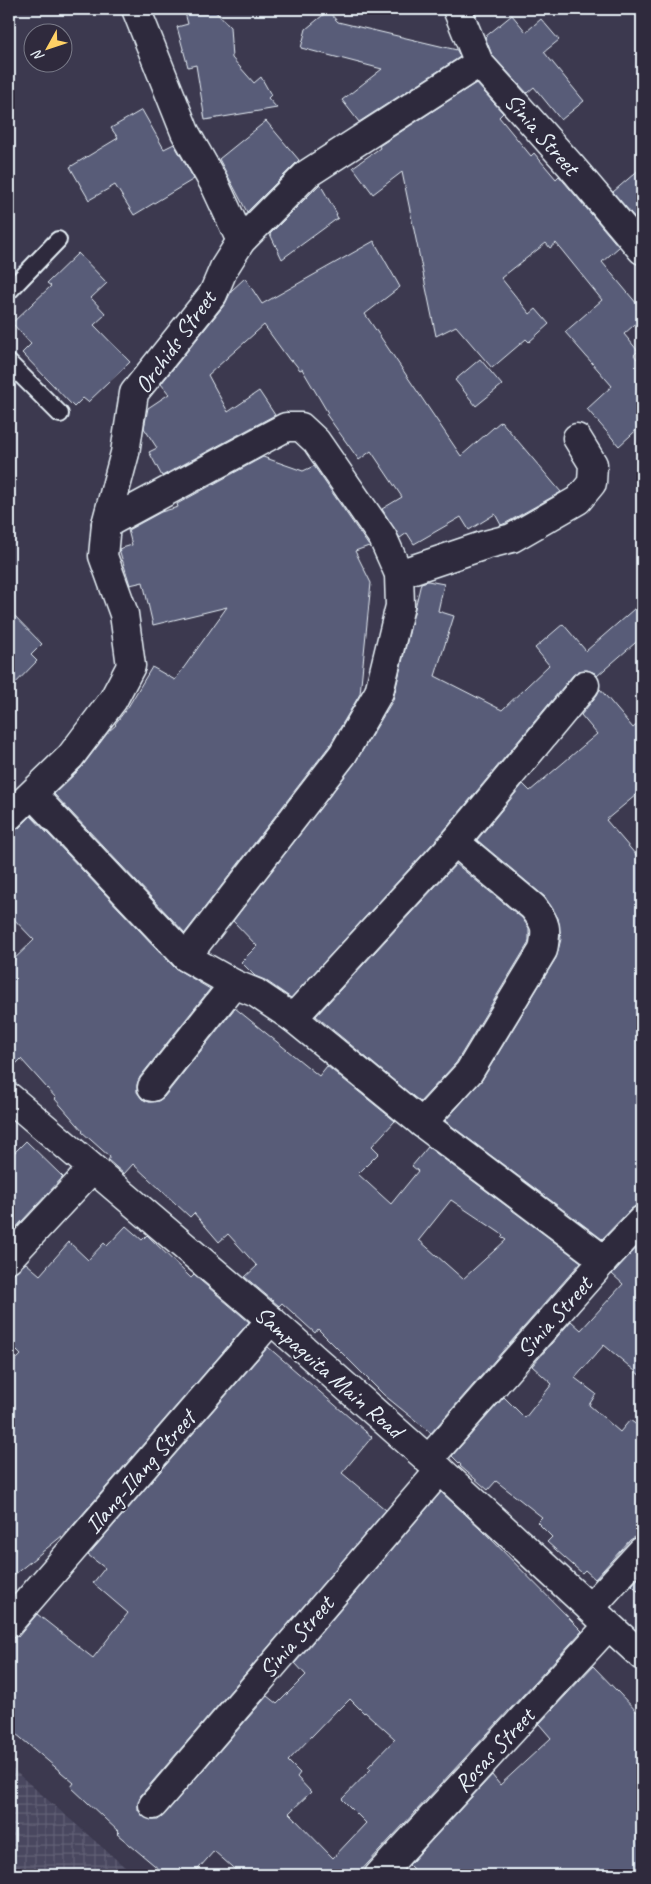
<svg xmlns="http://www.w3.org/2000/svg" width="651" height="1884" viewBox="0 0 651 1884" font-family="Caveat,sans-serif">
  <defs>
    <pattern id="industrial-grid" width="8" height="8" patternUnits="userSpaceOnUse" patternTransform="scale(1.25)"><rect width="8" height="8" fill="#48465e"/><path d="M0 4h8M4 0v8" fill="none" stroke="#626176"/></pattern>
  </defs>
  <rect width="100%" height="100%" fill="#3c394f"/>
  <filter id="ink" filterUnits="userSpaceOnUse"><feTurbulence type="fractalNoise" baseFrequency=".02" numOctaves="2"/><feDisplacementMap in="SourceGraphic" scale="10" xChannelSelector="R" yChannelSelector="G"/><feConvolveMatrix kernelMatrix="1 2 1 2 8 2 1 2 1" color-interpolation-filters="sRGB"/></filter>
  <g filter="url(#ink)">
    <!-- industrial -->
    <polygon fill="url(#industrial-grid)" points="9,1766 134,1875 9,1875"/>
    <!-- building -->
    <g fill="#595b78" stroke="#e8f1f8" fill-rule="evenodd">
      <polygon points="184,9 213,9 230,27 232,58 254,83 261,77 271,95 268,98 277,108 205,120 196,65 188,67 177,27 188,24"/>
      <polygon points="328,11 338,22 457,50 460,57 359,122 342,100 382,69 301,48 306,29"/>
      <polygon points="512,15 526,32 541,19 559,40 544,52 584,101 561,120 534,87 527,93 492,55 485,37"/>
      <polygon points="476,83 503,113 499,117 531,156 534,153 556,179 559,176 619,247 602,262 642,310 642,318 624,334 638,351 634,355 642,365 642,425 619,446 587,409 612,386 565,332 602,300 556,243 550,248 546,243 501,278 530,314 536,309 549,324 529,342 526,339 492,368 456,326 436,336 402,172 373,194 353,167 380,148 379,146"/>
      <polygon points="142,110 164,149 174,144 194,179 134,215 115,185 89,200 70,167 118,138 111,128"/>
      <polygon points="266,121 299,160 247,212 219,159"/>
      <polygon points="642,167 642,226 613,192"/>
      <polygon points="320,184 337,214 336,215 338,218 282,259 270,234"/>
      <polygon points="374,241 400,287 365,314 461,456 501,421 561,492 506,523 501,525 495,514 469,530 461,517 414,544 407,533 400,538 382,509 402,497 371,451 359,460 326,414 328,413 302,369 300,370 292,360 290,361 264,325 208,375 228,412 259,391 275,415 162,476 149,452 157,448 144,428 148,408 169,394 161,384 225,304 232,290 245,278 262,304"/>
      <polygon points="78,253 107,283 91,298 106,314 94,325 130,362 88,402 83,398 74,407 22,353 31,344 12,323 51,286 47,283"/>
      <polygon points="480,359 502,385 476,406 455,380"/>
      <polygon points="263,457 303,471 314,466 369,546 355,551 371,583 360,694 330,745 185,933 54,794 81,768 109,731 116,725 115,724 128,707 152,667 175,680 227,607 153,625 143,582 130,585 119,549 132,545 128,530 161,512 178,507 177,504"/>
      <polygon points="428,581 444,584 438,611 454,616 435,676 502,710 549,665 535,648 563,624 586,651 642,602 642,637 597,676 595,673 587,670 579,671 573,675 443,832 291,998 265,980 255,976 241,962 257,946 233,921 355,763 393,700 421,583"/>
      <polygon points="9,610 42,644 31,655 37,661 9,690"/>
      <polygon points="600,689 633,728 642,720 642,790 606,820 642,862 642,1205 637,1205 631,1209 602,1239 445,1121 482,1080 556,958 561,939 558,918 545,897 477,840 523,784 530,791 597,734 581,715 597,695"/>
      <path d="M31,816L175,968L210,989L140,1077L137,1085V1092L142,1099L150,1102L158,1101L164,1097L235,1008L319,1076L327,1066L395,1121L372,1146L379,1153L358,1174L391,1204L418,1171L412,1166L428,1147L581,1262L431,1433L384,1395L318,1329L315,1333L282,1303L279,1306L245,1277L257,1266L228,1234L219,1242L194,1213L190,1217L133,1164L124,1174L108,1160L110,1157L82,1132L83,1131L55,1099L56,1098L21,1059L9,1071V964L34,940L9,914V831L19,828ZM451,1200L503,1235L501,1237L506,1240L463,1279L419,1240Z"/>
      <polygon points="456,864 522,918 529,928 529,940 528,944 456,1063 420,1102 316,1016"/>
      <polygon points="26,1141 63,1177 9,1235 9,1158"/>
      <polygon points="126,1226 142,1240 147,1235 191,1278 194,1275 249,1322 68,1531 9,1579 9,1367 21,1355 9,1343 9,1273 14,1273 26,1263 40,1275 69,1242 88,1260 104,1243 107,1246"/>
      <polygon points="642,1242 642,1377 604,1345 575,1378 596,1394 589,1405 620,1432 630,1420 642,1429 642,1536 637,1536 630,1540 595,1579 585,1570 582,1573 547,1542 552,1537 537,1522 542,1517 496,1481 488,1490 460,1466 461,1465 452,1456 504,1397 525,1418 552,1384 532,1366 571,1321 581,1330 623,1284 612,1274"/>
      <path d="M268,1347L372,1437L342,1473L386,1510L141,1795L138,1803V1810L143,1816L151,1820H158L164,1815L267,1696L277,1704L306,1675L295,1663L441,1492L479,1527L582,1631L357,1875H241L214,1851L193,1875H166L117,1834L119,1832L71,1787L74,1783L9,1728V1638L17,1636L18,1637L37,1614L93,1658L128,1613L93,1583L105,1568L88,1555ZM350,1699L364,1713L365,1712L395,1739L368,1767L371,1769L342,1799L366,1823L333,1858L289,1813L311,1792L297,1777L300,1773L288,1761L338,1709L339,1710Z"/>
      <polygon points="642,1574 642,1595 632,1585"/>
      <polygon points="593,1666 642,1717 642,1875 419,1875 409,1865 492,1775 500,1785 551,1738 539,1724"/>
    </g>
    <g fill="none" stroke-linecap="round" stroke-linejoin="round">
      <!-- lane casing -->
      <g stroke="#e8f1f8" stroke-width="20">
        <g id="lane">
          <polyline points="9,291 58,240"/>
          <polyline points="9,363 60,414"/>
        </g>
      </g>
      <!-- street casing -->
      <g stroke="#e8f1f8" stroke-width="31">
        <g id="street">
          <polyline points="136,9 185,132 215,185 241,241"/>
          <polyline points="457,9 479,63 571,166 642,250"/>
          <polyline points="106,524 286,427 301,427 316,441 383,538 399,574 400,606 379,692 343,754 186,957"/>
          <polyline points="399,574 485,545 512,538 578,500 592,483 593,464 577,438"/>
          <polyline points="33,795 186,957 234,984 256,993 293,1018 422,1123 604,1260"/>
          <polyline points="9,816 70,757 113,700 131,666 124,614 103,556 106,524 125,453 134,393 213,294 224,268 241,241 307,174 479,63"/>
          <polyline points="293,1018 455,842 585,685"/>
          <polyline points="152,1087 234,984"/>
          <path d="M422,1123L469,1072L543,950C547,929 547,924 533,907L455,842"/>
          <polyline points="9,1258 92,1169"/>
          <polyline points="428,1460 604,1260 642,1220"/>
          <polyline points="590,1608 642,1551"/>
          <polyline points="9,1623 271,1320"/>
          <polyline points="153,1805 440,1470"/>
          <polyline points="379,1875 608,1626"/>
        </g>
      </g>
      <!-- secondary casing -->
      <g stroke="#e8f1f8" stroke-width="31">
        <polyline id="secondary" points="9,1097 271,1320 440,1470 642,1656"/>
      </g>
      <!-- lane -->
      <use href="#lane" stroke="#2f2a3d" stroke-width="16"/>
      <!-- street -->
      <use href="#street" stroke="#2f2a3d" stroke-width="28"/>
      <!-- secondary -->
      <use href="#secondary" stroke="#2f2a3d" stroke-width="28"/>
    </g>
  </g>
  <g text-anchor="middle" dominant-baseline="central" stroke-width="4" stroke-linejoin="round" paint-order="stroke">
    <!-- street labels -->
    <g font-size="24" fill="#e8f1f8" stroke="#2f2a3d">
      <text transform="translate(542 134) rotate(49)">Sinia Street</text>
      <text transform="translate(175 342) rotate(-54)">Orchids Street</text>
      <text transform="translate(554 1317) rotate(-48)">Sinia Street</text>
      <text transform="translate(329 1372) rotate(41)">Sampaguita Main Road</text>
      <text transform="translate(140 1472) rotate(-49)">Ilang-Ilang Street</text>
      <text transform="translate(296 1637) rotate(-49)">Sinia Street</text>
      <text transform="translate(494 1750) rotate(-47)">Rosas Street</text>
    </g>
  </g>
  <!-- margin -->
  <rect width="651" height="1884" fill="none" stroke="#2f2a3d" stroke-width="30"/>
  <rect x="15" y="15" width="621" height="1854" fill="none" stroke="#e8f1f8" stroke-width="2" filter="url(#ink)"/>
  <!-- north arrow -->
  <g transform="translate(48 48) rotate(230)"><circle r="24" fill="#2f2a3d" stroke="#797a88"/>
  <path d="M0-4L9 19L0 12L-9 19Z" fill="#ffd166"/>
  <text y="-8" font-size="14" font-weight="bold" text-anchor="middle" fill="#e8f1f8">N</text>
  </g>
</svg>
